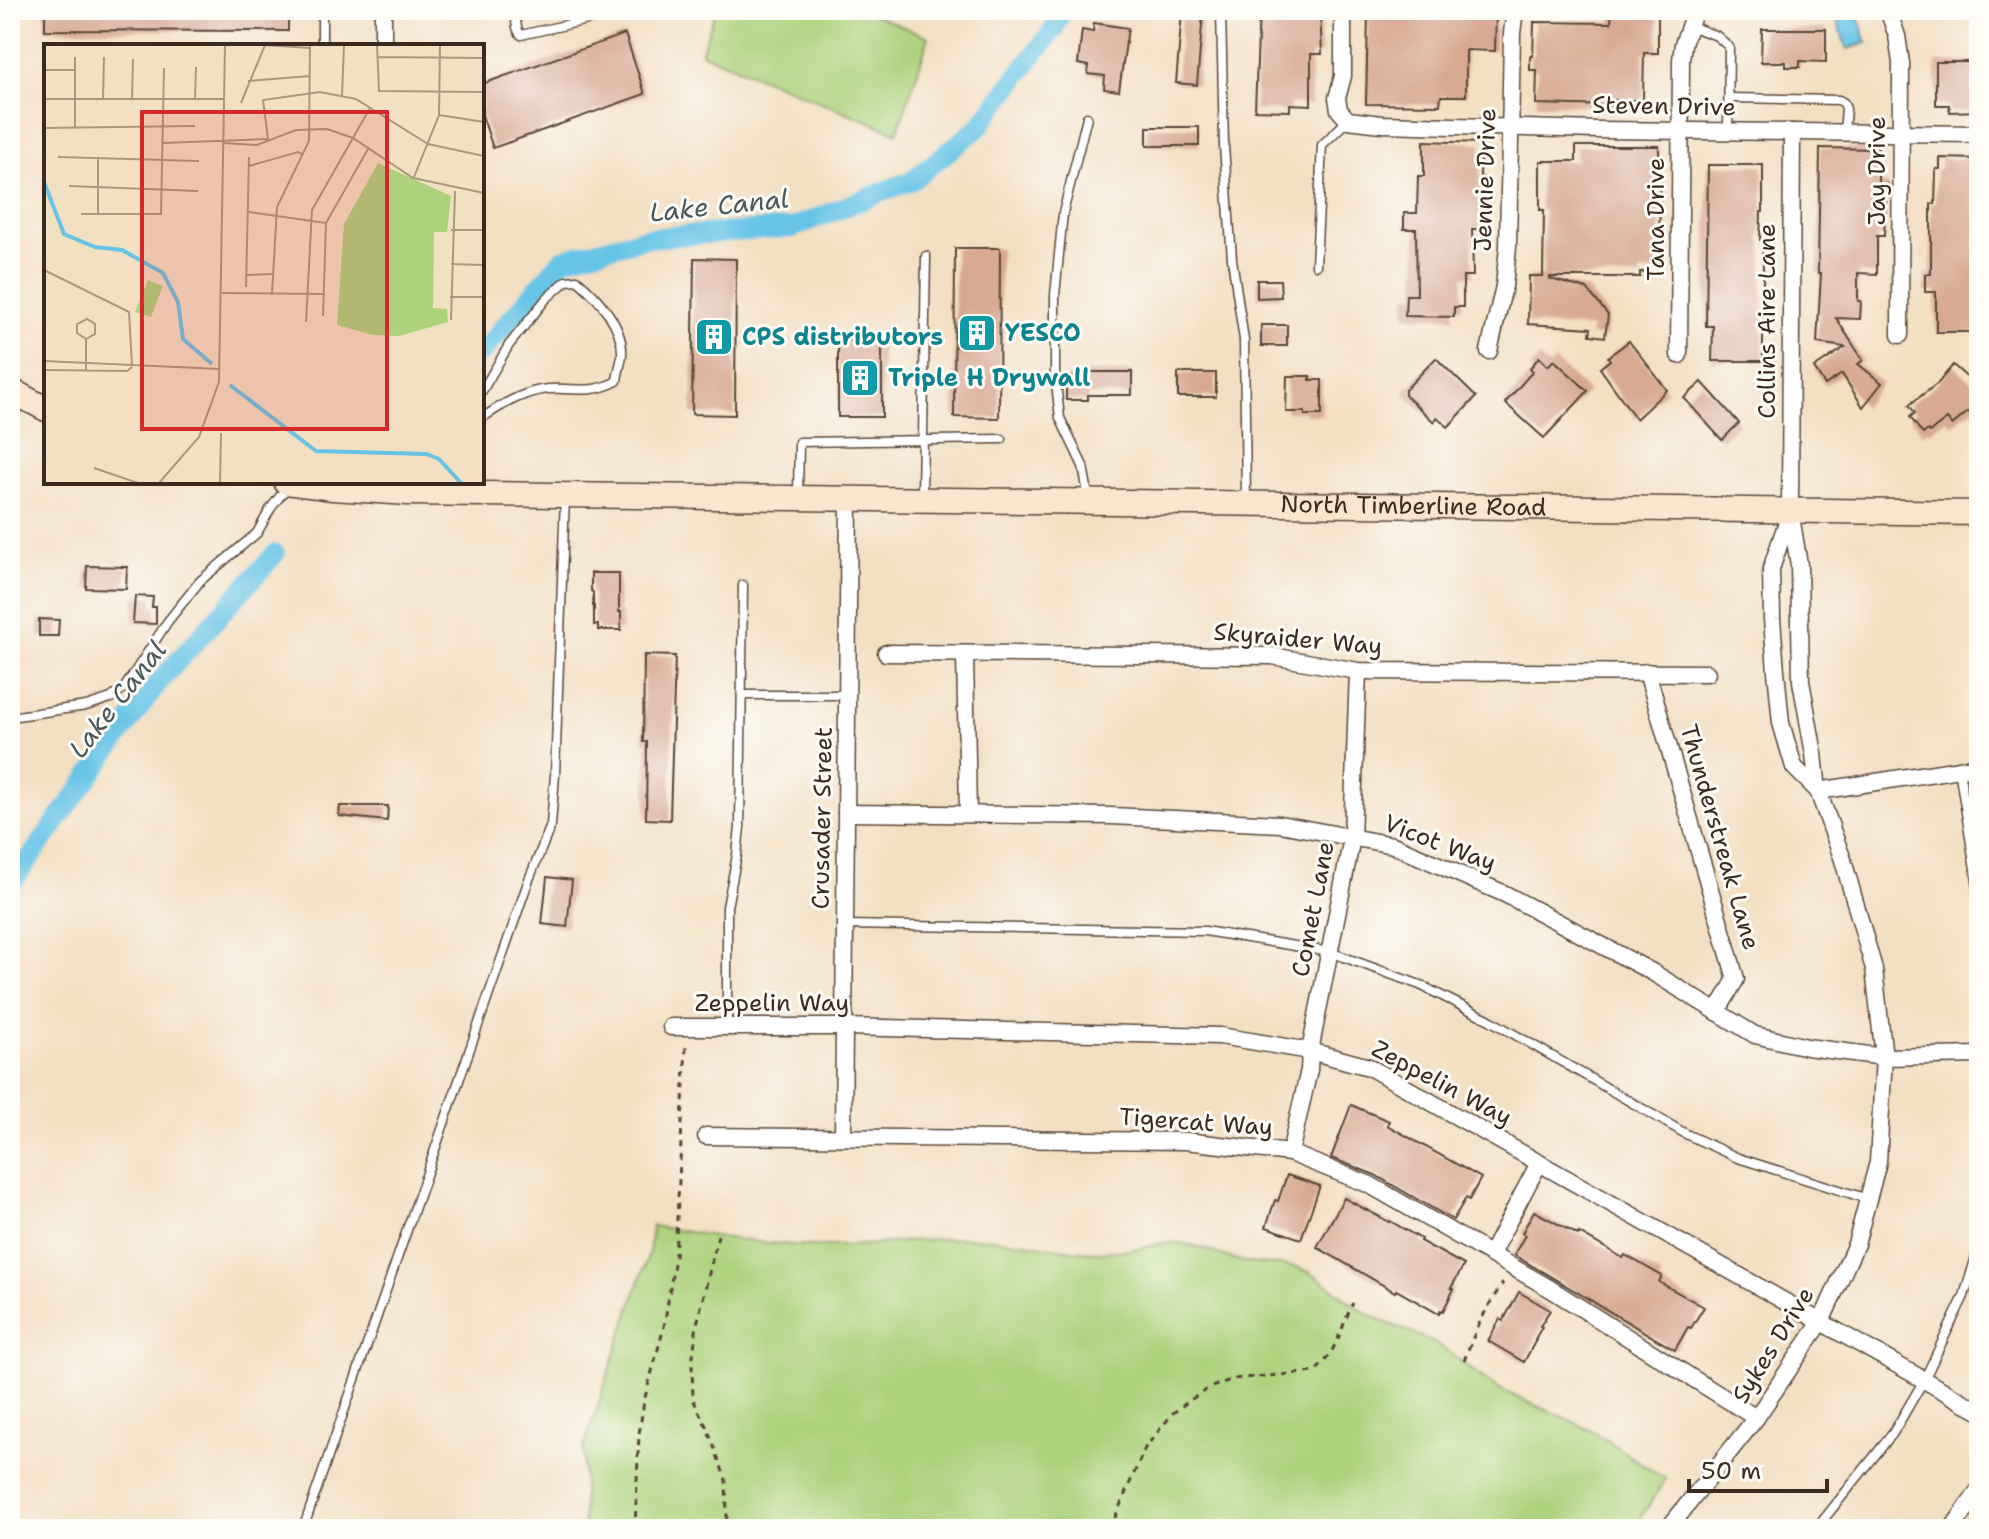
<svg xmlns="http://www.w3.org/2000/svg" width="1989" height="1539" viewBox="0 0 1989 1539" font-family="'Shantell Sans',sans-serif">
  <rect width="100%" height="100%" fill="#fdfcf7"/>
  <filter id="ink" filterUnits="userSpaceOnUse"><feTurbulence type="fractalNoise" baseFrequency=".0125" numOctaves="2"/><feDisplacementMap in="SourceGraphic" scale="16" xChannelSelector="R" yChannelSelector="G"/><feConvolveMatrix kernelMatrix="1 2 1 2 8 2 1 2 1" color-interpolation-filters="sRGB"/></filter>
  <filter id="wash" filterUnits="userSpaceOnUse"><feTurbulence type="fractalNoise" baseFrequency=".006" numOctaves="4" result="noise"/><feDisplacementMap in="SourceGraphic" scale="32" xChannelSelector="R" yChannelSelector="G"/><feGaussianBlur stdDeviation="1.8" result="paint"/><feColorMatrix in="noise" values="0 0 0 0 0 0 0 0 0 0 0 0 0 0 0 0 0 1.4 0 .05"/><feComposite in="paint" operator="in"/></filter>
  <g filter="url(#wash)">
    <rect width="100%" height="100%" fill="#f3dfc2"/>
    <!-- green -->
    <g fill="#acd27c" stroke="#747e4d" stroke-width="2">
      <polygon points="716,10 862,10 929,37 897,133 701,53"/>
      <path d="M652,1226C712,1236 771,1247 832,1246C880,1246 928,1237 976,1238C1017,1239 1056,1251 1096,1252C1109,1252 1124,1251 1138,1249C1148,1247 1157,1243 1167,1243C1197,1241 1220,1258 1249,1263C1267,1266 1285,1262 1302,1269C1328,1279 1346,1304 1372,1316C1395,1328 1421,1334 1443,1348C1464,1362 1480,1379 1502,1390C1532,1406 1566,1416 1595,1433C1620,1447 1641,1466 1666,1479L1633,1529H583L584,1447L649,1253Z"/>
    </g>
    <!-- water -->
    <polygon fill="#68c4e6" stroke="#527782" stroke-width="2" points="1856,10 1867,43 1847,49 1836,17"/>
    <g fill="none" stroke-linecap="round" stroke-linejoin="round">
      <!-- canal -->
      <g stroke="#68c4e6" stroke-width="20">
        <polyline points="482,352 563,259 646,238 792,228 912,180 978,128 1054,29 1062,10"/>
        <polyline points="10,885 158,683 275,554"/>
      </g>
    </g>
    <g id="blocks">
      <!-- building -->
      <g fill="#d7a993">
        <polygon points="45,10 288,10 288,31 45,30"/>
        <polygon points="1259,10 1320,11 1322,54 1311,54 1311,105 1290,104 1290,111 1255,110"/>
        <polygon points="1414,10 1496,10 1495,51 1466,50 1466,96 1441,96 1440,105 1366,104 1368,15 1414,16"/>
        <polygon points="1612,10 1658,10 1658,53 1644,53 1643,100 1613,100 1613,106 1536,104 1537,70 1530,70 1530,56 1533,56 1534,22 1611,23"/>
        <polygon points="1182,12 1203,13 1197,85 1176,83"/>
        <polygon points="1094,23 1128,28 1119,91 1104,89 1105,76 1088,74 1089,66 1078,64 1082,30 1093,32"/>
        <polygon points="1762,29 1826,29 1826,62 1800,61 1800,67 1786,67 1786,62 1761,62"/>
        <polygon points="625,34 645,94 493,148 482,115 482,84"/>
        <polygon points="1936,62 1979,62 1979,111 1950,112 1949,105 1936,105"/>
        <rect x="1147" y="127" width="52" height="19"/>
        <polygon points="1424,141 1481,143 1480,177 1482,177 1482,229 1472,229 1473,276 1463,276 1463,307 1454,307 1454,317 1405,316 1406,295 1417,295 1416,229 1404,229 1404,213 1417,213 1418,176 1424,176"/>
        <polygon points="1576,146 1659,146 1660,272 1640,272 1640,277 1550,277 1550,279 1587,289 1608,315 1605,337 1590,335 1591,328 1528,324 1529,276 1543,276 1544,210 1540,210 1540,161 1576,161"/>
        <polygon points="1820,148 1878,149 1878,183 1887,184 1884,236 1877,236 1877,274 1858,273 1858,301 1861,301 1860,319 1836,318 1863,360 1858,364 1882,383 1863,407 1842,374 1825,385 1814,368 1845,347 1817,343 1821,273 1818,273"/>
        <polygon points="1940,158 1979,159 1979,332 1936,332 1936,292 1925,292 1925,274 1931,274 1931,204 1935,204 1936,169 1940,169"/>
        <polygon points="1708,165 1763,165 1763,212 1761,212 1760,240 1762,240 1763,266 1763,361 1712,361 1713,326 1706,326"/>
        <polygon points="955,248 1000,248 999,418 954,417"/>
        <polygon points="694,258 736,259 735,415 692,414"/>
        <polygon points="1257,280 1280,280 1281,297 1257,298"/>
        <rect x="1261" y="325" width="26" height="21"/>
        <rect x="838" y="340" width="44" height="77"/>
        <polygon points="1629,341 1667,390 1636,419 1600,368 1610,360 1608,357"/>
        <polygon points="1539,357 1548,366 1554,360 1588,391 1544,438 1505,403 1533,371 1530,368"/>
        <polygon points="1436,358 1476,397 1448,427 1437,417 1434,422 1405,395 1405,390"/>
        <polygon points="1953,365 1979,388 1979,402 1970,413 1968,412 1952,425 1947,419 1930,432 1928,430 1923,434 1910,417 1915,413 1909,405 1938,383"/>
        <polygon points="1086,372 1132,372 1132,395 1088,395 1088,400 1066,400 1066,377 1086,377"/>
        <rect x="1178" y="373" width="38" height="24"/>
        <polygon points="1287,376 1310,376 1310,380 1322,380 1322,415 1305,415 1305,412 1286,412"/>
        <polygon points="1702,382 1739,423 1722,440 1684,398"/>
        <polygon points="87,566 127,567 126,589 86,588"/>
        <polygon points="591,573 619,573 619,612 621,612 621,630 598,630 598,625 594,625 594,606 593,606 593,592 591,591"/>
        <polygon points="135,596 153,597 152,607 156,607 156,624 133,623"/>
        <polygon points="39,619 59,620 58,636 39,636"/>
        <polygon points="644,655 675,656 670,820 646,819 647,742 643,742"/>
        <polygon points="340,806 388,806 387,821 339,816"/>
        <polygon points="547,877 572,880 567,927 542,924"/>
        <polygon points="1351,1105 1389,1121 1387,1125 1481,1178 1469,1200 1466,1198 1453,1220 1375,1175 1331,1158"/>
        <polygon points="1287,1175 1320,1186 1301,1239 1266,1227 1275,1200 1278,1201"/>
        <polygon points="1344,1198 1389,1222 1390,1221 1421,1239 1420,1241 1464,1265 1451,1288 1454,1289 1443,1311 1441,1310 1439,1314 1396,1290 1395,1292 1317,1247"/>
        <polygon points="1534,1211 1578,1235 1579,1233 1623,1258 1625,1255 1662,1276 1659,1282 1704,1307 1691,1328 1688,1327 1675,1350 1514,1255 1525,1235 1522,1233"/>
        <polygon points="1519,1292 1550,1310 1540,1326 1542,1327 1535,1339 1536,1340 1524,1362 1488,1341 1500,1319 1503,1321"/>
      </g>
    </g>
  </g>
  <g filter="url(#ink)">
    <use href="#blocks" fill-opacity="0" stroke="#574537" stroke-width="2"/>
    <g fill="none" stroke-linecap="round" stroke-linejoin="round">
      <!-- service casing -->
      <g stroke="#574537" stroke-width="11">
        <g id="service">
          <path d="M516,10C516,19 515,28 521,35L596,18L604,10"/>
          <polyline points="1221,10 1224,146 1232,259 1244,340 1246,500"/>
          <polyline points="1690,26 1717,36 1729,47 1728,131"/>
          <polyline points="322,46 322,10"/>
          <polyline points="1729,98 1839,100 1844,103 1846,109 1844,132"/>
          <polyline points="1087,117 1063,213 1055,295 1055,375 1060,418 1083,466 1089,499"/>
          <polyline points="1316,265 1322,145 1348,120"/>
          <path d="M482,391L509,345L546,299L566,281L577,280C598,297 624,327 622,355C621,364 618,372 617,381C587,397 570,385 541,390C519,394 500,406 482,418"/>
          <polyline points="798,494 799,442 1002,439"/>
          <polyline points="922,495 926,256"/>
          <polyline points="742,695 847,695"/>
          <polyline points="10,717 86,706 111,698 125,687 168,621 200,581 257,533 271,508 287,487"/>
          <polyline points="1959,769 1979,894"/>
          <polyline points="845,925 1205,931 1330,952 1420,985 1488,1019 1686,1134 1738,1158 1868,1199"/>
          <polyline points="727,1026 727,907 737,855 740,827 743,585"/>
          <polyline points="303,1529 528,882 551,825 555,775 565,496"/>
          <polyline points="1816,1529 1893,1433 1924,1380 1964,1296 1979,1247"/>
        </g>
      </g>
      <!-- minor casing -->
      <g stroke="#574537" stroke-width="19">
        <g id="minor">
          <polyline points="1343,10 1343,76 1337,98 1339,110 1348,120 1382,124 1598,130 1979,134"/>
          <polyline points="1888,10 1897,36 1901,63 1900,335"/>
          <polyline points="383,46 383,10"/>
          <polyline points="1489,351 1504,286 1508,247 1512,33 1515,10"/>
          <polyline points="1679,355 1681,60 1683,44 1695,10"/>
          <polyline points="1789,516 1771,569 1772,619 1776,671 1781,723 1794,767 1818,791"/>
          <polyline points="886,653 1272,656 1358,671 1707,673"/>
          <polyline points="965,654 968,814"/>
          <polyline points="1647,672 1736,979 1717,1012"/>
          <polyline points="1818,791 1979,766"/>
          <polyline points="846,813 1111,816 1280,824 1393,845 1505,894 1652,972 1755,1035 1807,1047 1884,1057 1979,1055"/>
          <polyline points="671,1027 844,1027 1220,1036 1310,1051 1369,1067 1979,1411"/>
          <polyline points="706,1136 1186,1141 1290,1153 1370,1185 1549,1288 1756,1418"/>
          <polyline points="843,1137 849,499"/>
          <polyline points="1290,1153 1309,1070 1310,1051 1352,838 1358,671"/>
          <polyline points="1491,1254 1539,1163"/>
          <polyline points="1668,1529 1756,1418 1821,1322 1856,1244 1878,1162 1884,1057 1874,969 1843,860 1818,791 1814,754 1801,681 1799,565 1790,510 1792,132"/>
          <polyline points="1952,1529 1979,1490"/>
        </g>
      </g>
      <!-- secondary casing -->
      <g stroke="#574537" stroke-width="27">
        <g id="secondary">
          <polyline points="10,390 46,409"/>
          <path id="s1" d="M286,482L333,488L408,493L1979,513"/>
        </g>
      </g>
      <!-- path -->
      <g stroke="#574537" stroke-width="3" stroke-dasharray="6 6" stroke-linecap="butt">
        <polyline points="718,1235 697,1324 692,1364 693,1399 708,1430 726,1480 727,1516 725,1529"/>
        <path d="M1464,1361C1474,1332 1486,1308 1503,1283"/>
        <polyline points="635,1529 639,1434 644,1401 664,1327 675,1257 686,1046"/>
        <path d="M1110,1529L1145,1448L1173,1413L1190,1400L1209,1388L1233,1379L1314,1372C1336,1355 1341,1327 1353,1303"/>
      </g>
      <!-- service -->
      <use href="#service" stroke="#fff" stroke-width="8"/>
      <!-- minor -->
      <use href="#minor" stroke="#fff" stroke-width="16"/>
      <!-- secondary -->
      <use href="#secondary" stroke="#fbe5cf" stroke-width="24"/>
    </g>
  </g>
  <!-- icons -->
  <defs>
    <g id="building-square" transform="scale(2)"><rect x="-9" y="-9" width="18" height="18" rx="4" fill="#0f9aa8" stroke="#fdfcf7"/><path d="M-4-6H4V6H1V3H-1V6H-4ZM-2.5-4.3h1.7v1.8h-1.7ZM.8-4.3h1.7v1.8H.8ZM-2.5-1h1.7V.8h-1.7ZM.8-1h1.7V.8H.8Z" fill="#fff"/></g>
  </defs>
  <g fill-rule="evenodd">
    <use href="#building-square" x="977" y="333"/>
    <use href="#building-square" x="714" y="337"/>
    <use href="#building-square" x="860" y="378"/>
  </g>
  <g text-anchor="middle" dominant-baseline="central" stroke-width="6" stroke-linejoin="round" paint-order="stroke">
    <!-- street labels -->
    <g font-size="24" fill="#3b2a1e" stroke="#fdfcf7">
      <text transform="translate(1664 106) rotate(1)">Steven Drive</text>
      <text transform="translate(1877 171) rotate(-90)">Jay Drive</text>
      <text transform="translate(1485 180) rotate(-88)">Jennie Drive</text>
      <text transform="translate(1656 219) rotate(-90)">Tana Drive</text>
      <text transform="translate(1767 321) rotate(-90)">Collins Aire Lane</text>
      <text stroke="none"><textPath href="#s1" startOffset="1128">North Timberline Road</textPath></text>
      <text transform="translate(1298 639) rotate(5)">Skyraider Way</text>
      <text transform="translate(822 818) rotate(-89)">Crusader Street</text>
      <text transform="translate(1720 837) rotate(74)">Thunderstreak Lane</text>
      <text transform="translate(1440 843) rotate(21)">Vicot Way</text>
      <text transform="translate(1313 909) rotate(-79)">Comet Lane</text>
      <text x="772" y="1003">Zeppelin Way</text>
      <text transform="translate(1442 1083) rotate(28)">Zeppelin Way</text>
      <text transform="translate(1196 1122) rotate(4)">Tigercat Way</text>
      <text transform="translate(1773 1345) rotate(-58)">Sykes Drive</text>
    </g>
    <!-- culture labels -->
    <g font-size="24" font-weight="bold" fill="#0d838f" stroke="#fdfcf7" text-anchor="start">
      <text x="1005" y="333">YESCO</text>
      <text x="742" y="337">CPS distributors</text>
      <text x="888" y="378">Triple H Drywall</text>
    </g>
    <!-- water labels -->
    <g font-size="26" font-style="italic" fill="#48585a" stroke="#fdfcf7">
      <text transform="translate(719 205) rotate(-6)">Lake Canal</text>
      <text transform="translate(117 699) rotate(-52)">Lake Canal</text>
    </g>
  </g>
  <!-- overview -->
  <g transform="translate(44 44)">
    <rect width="440" height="440" fill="#f3dfc2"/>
    <path d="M334,119L407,152L403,188H390L389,264L403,265L404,278L355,292L329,291L293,281L300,180ZM104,236L119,242L107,273L91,268Z" fill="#acd27c"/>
    <path fill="none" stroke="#68c4e6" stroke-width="4" d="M0,138L20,190L51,203L78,206L119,229L134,258L139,295L168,320M186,341L272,407L382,410L395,415L417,439"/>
    <path fill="none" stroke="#a99780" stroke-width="2" d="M333,1L335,47L440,48M333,13L440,14M0,26H31M204,37L266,32M298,52L300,1M151,54L152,23M0,55H180M59,56L60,13M88,56L89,15M197,59L221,1L266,4M395,71L440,78M0,84L151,82M31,84V13M224,95L219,56L276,48L312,55L384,100L440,112M119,99L224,95M179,99L213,101L252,86L283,85L309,94L369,134L440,149M14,113L155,117M205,122L254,108L259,111M370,133L395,71L396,1M25,142L154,147M205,168L282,179M37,170H117L120,24M54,170V113M407,186H440M407,220L440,221M0,226L85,268L88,322M202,231L228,230M202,243L205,113M178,249L279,250M228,250L233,163L265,97L266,1M406,253H440M279,272L282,179L324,105M407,276L411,147M262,278L268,166L326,64M0,317L176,325M0,326L83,327L88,323M42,327V295L51,290V280L43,275L33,280V289L42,295M50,424L94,439M115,439L155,393L175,338L181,1M176,439L177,389"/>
    <path fill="#d62828" fill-opacity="0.15" stroke="#d62828" stroke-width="4" d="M98,68H343V385H98Z"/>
    <rect width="440" height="440" fill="none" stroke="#3b2a1e" stroke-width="4"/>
  </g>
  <!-- margin -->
  <rect width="1989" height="1539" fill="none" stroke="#fdfcf7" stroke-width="40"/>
  <!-- scale -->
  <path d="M1689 1479v12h138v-12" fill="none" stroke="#3b2a1e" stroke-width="4"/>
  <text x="1701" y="1479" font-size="24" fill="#3b2a1e" stroke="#fdfcf7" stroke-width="6" paint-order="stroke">50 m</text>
</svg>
